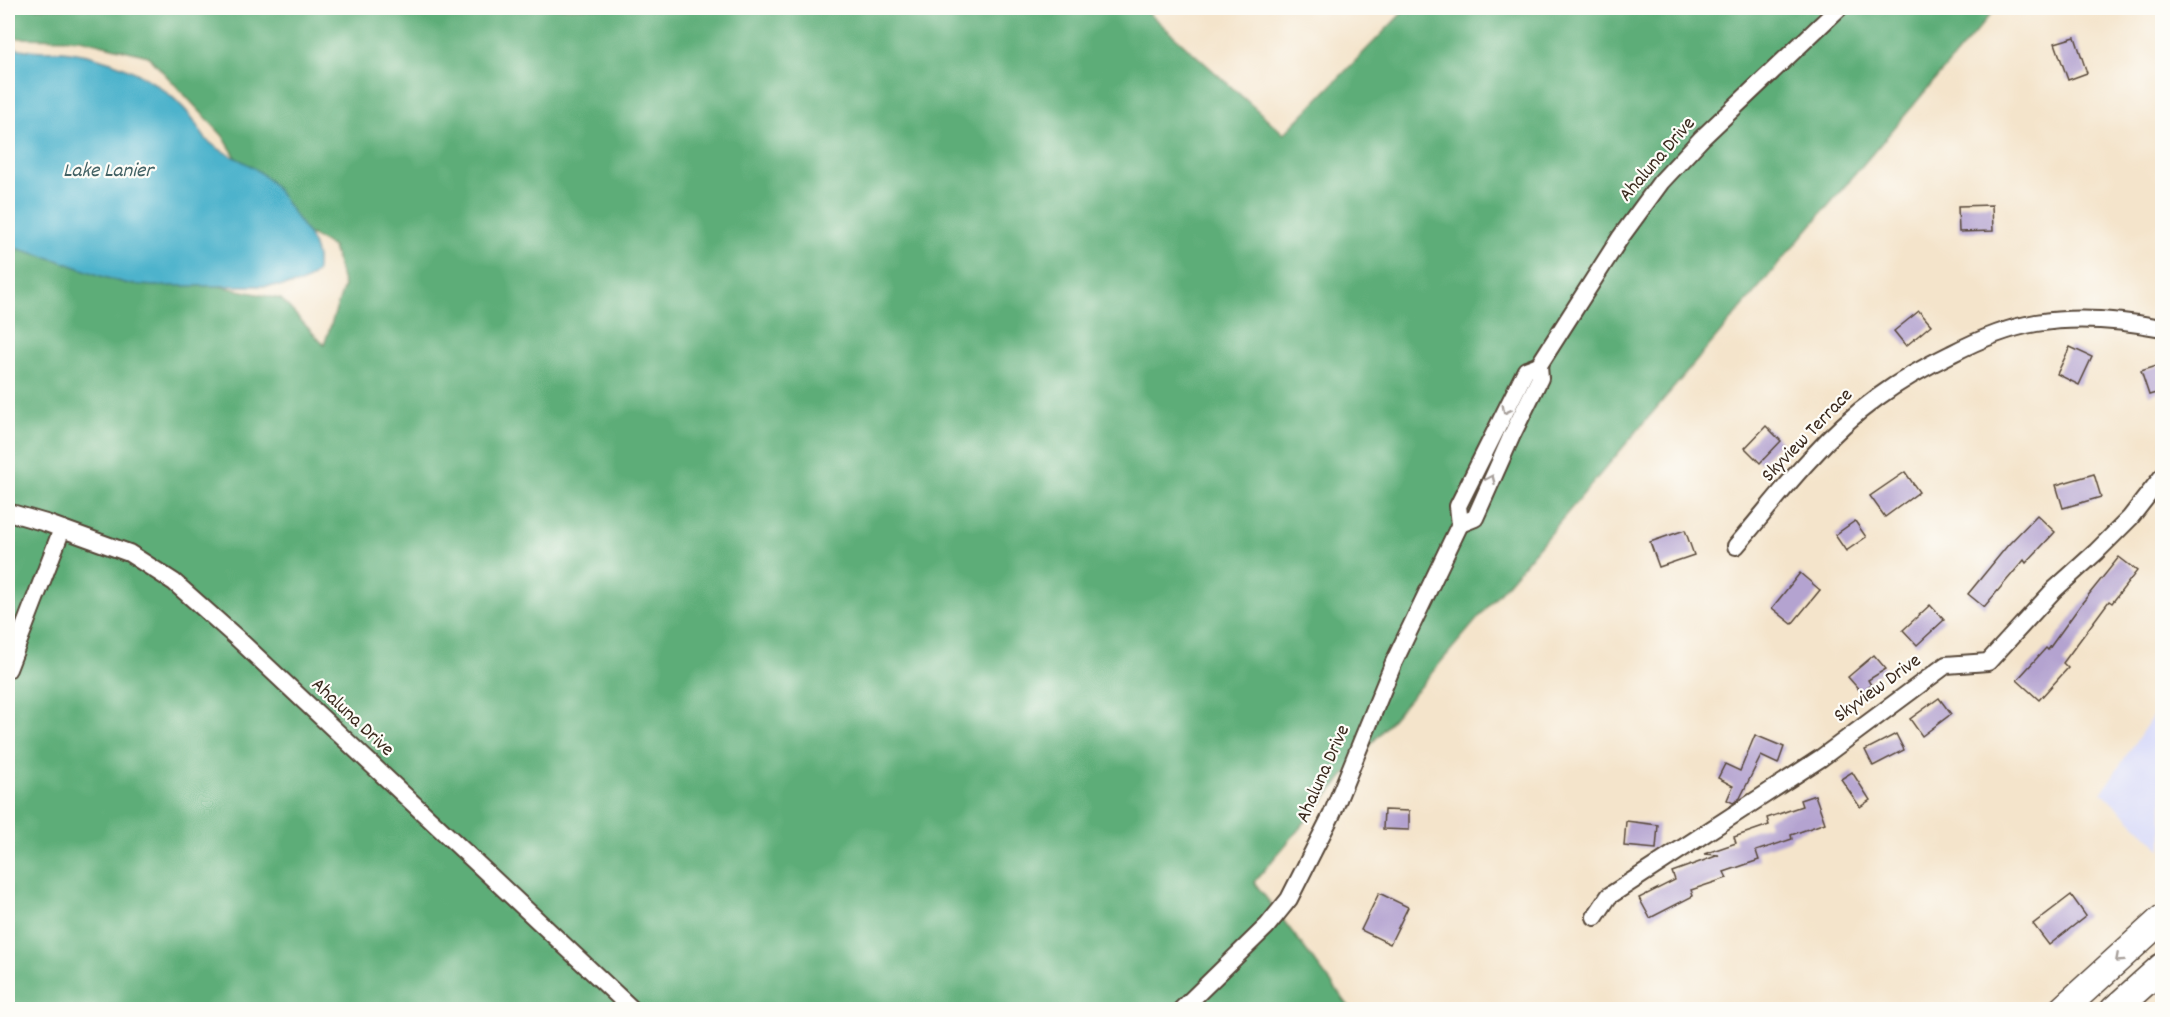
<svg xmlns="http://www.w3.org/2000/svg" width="2170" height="1017" viewBox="0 0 2170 1017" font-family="Dekko,sans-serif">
  <rect width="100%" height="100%" fill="#fdfcf7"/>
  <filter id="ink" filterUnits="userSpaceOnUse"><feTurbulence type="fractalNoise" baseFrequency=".0167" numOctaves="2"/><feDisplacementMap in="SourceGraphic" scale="12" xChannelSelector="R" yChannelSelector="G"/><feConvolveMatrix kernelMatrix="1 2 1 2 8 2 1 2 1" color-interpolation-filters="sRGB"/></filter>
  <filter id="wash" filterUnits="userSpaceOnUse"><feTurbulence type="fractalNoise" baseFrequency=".008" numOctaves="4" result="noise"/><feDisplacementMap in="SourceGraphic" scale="24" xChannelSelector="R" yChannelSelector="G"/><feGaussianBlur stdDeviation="1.35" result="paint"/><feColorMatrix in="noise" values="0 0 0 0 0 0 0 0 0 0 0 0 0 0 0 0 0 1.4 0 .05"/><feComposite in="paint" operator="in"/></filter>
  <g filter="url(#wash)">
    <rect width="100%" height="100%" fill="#f4e4cb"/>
    <!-- built -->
    <polygon fill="#d5d8f9" points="2162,702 2162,850 2102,792"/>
    <!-- forest -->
    <polygon fill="#5dad78" stroke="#4c6c4b" stroke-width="1.5" points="8,8 1143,8 1284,134 1407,8 1996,8 1254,882 1351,1009 8,1009 8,242 281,299 324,345 344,286 333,247 268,211 223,136 148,56 80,39 8,38"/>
    <!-- water -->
    <path fill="#4db3cc" stroke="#446e75" stroke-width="1.5" d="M8,46C25,52 43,50 62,51C78,52 96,57 111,62C142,73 172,92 193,119C198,126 201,135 208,141C223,154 236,157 251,166C278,184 281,197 299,221C306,231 313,240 316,253C318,258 317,265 317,271C306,284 298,284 282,286H153L128,284L104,277L57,260L8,246Z"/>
    <g id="blocks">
      <!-- building -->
      <g fill="#b4a3d0">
        <polygon points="2075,37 2087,73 2068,80 2055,43"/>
        <polygon points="1992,205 1993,231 1959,232 1958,206"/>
        <polygon points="1919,311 1931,325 1906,346 1894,331"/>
        <polygon points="2070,347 2092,357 2079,385 2057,374"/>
        <polygon points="2163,364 2163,391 2149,395 2141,371"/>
        <polygon points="1766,426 1781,441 1760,463 1745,448"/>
        <polygon points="1905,472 1919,492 1885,517 1870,496"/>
        <polygon points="2094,474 2101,497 2063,508 2056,485"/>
        <polygon points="2037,515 2055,532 2026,563 2024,560 1984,607 1968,594 2008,545"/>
        <polygon points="1855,521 1866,537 1846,551 1835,535"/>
        <polygon points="1685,530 1694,555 1659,567 1650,542"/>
        <polygon points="2119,557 2137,571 2112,603 2109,601 2063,663 2068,668 2039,700 2017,680 2046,648 2048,650 2082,603"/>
        <polygon points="1800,573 1820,590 1792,624 1772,608"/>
        <polygon points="1930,605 1944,620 1917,645 1903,630"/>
        <polygon points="1874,655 1886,669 1868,680 1871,685 1862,693 1848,677"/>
        <polygon points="1939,698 1951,714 1922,736 1910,719"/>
        <polygon points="1896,734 1904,750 1873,766 1865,750"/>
        <polygon points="1755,735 1784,747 1778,764 1761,756 1740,798 1733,803 1727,800 1733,786 1718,778 1725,764 1740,771"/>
        <polygon points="1852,772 1870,800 1860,807 1841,779"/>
        <polygon points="1815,795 1825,823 1791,835 1792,839 1756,851 1759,860 1724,872 1727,878 1691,890 1693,896 1650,918 1639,898 1675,880 1672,872 1719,855 1704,854 1736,843 1734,837 1769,825 1767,818 1802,806 1800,800"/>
        <polygon points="1384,810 1409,811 1409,830 1383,829"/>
        <polygon points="1626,821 1658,825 1656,849 1624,846"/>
        <polygon points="1379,893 1408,907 1390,944 1361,930"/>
        <polygon points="2071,895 2086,916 2049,945 2033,924"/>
      </g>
    </g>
  </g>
  <g filter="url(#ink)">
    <use href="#blocks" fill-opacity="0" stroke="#574638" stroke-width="1.5"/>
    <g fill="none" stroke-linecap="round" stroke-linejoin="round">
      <!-- street casing -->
      <g stroke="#574638" stroke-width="20">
        <g id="street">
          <polyline points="8,512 46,523 129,553 174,582 237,638 633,1010"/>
          <polyline points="1460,524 1475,518 1512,435 1540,378 1539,365 1620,238 1661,182 1702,138 1839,8"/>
          <path d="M1736,546C1762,516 1786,484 1813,456C1853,411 1897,380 1951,354C1978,340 2006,328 2036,323C2078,316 2121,320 2162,328"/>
          <polyline points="8,669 62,529"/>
          <polyline points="1595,917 1609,896 1821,758 1946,665 1988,662 2054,590 2096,552 2130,518 2162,477"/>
          <polyline points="1181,1010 1267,926 1289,899 1332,814 1394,662 1460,524 1458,506 1526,370 1539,365"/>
        </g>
      </g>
      <!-- primary casing -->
      <g stroke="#574638" stroke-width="30">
        <g id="primary">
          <polyline points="2062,1010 2162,919"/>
          <polyline points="2114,1010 2162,967"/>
        </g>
      </g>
      <!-- street -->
      <use href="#street" stroke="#fff" stroke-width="16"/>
      <!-- primary -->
      <use href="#primary" stroke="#fff" stroke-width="27"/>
    </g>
    <!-- one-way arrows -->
    <defs><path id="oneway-chevron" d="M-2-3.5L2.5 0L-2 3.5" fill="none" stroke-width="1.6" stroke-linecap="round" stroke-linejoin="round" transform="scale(1.5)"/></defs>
    <g stroke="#a79f9a">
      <use href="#oneway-chevron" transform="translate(1506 410) rotate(117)"/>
      <use href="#oneway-chevron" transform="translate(1491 479) rotate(-66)"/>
      <use href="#oneway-chevron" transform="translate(2119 959) rotate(138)"/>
    </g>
  </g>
  <g text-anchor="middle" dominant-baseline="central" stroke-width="4.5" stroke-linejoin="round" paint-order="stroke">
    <!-- street labels -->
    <g font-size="20" fill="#3b2a1e" stroke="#fdfcf7">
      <text transform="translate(1658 160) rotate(-49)">Ahaluna Drive</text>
      <text transform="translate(1808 436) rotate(-46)">Skyview Terrace</text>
      <text transform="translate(1878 689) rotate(-36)">Skyview Drive</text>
      <text transform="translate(352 718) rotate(43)">Ahaluna Drive</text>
      <text transform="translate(1324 774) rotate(-66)">Ahaluna Drive</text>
    </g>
    <!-- water labels -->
    <g font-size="21" font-style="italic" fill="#426164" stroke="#fdfcf7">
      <text x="108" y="172">Lake Lanier</text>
    </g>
  </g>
  <!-- margin -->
  <rect width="2170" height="1017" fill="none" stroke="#fdfcf7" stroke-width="30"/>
</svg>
